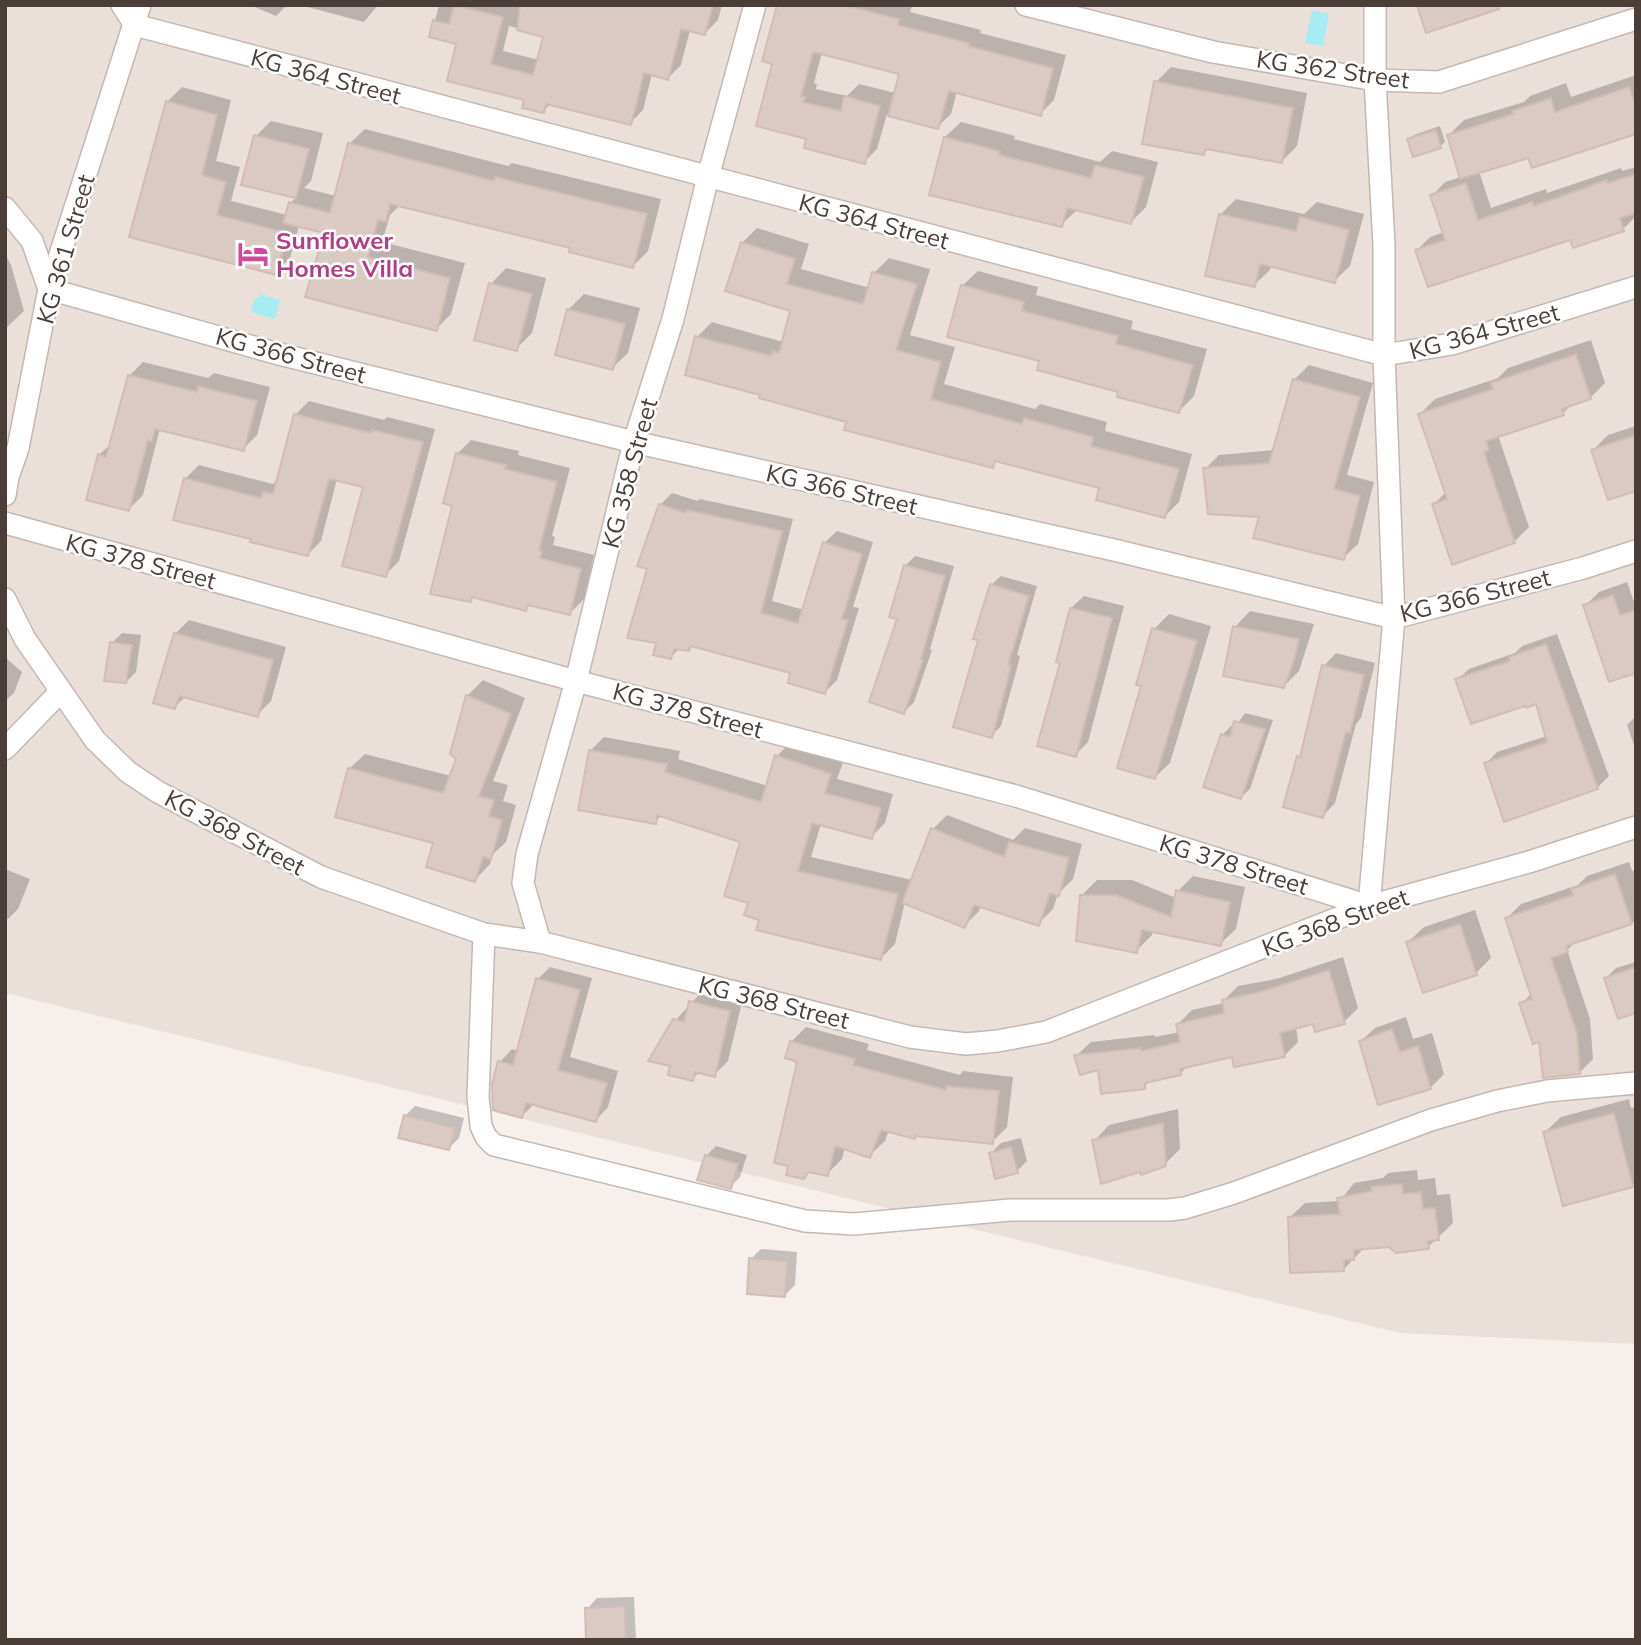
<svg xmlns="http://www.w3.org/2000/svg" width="1641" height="1645" viewBox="0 0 1641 1645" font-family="Mulish,sans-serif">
  <rect width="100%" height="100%" fill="#f6efeb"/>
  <!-- residential -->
  <polygon fill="#eadfd9" points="5,5 1636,5 1636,1344 1400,1333 5,993"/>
  <!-- water -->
  <g fill="#a8ecf3">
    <polygon points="1312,10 1329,14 1323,46 1305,43"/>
    <polygon points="260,294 280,300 275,319 251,312 255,298 259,298"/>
  </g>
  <!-- shadow -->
  <g fill="#0003" fill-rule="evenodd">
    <polygon points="250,5 287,5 276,16"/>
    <polygon points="300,5 378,5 364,22"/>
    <path d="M439,5H722L718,20L705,33L690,30L681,65L668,78L652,74L643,110L630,123L552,103L543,111L458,43L431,36ZM509,26L545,35L539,60L503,51Z"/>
    <path d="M783,5H908L912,6L910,12L981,30L980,33L1066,55L1054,100L1040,114L957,91L951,114L937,127L887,114L877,149L864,162L808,137L774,62ZM822,52L901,73L895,93L859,84L847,96L816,89L817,84L814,83Z"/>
    <polygon points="1171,67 1307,93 1297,146 1282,161 1209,148 1204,153 1156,82"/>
    <polygon points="1636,75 1636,132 1529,156 1479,171 1491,208 1546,189 1547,193 1621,168 1622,171 1636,167 1636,216 1623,229 1571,238 1417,250 1430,237 1444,232 1432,196 1445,182 1461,177 1449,135 1464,120 1524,102 1530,96 1566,83 1571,97"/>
    <polygon points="182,87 231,100 216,161 240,167 231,201 287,215 290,203 297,197 244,183 256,136 271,121 323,133 311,181 304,188 336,196 349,144 365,129 508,166 512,163 661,199 648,251 633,266 572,247 401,204 390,215 382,242 465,263 451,314 436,329 326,232 299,226 290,258 275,273 132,236 167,102"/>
    <polygon points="961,122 1015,136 1014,139 1100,162 1112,151 1158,162 1146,207 1131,222 1077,210 1061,225 945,137"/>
    <polygon points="1440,126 1445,142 1440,146 1409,139 1414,135"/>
    <polygon points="1236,199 1304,214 1317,202 1364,214 1350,266 1334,281 1271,265 1270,270 1254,285 1220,215"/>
    <polygon points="757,228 809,244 801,269 870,288 874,273 889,258 930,269 910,335 955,347 944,384 1035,409 1040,404 1107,422 1105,431 1192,454 1179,502 1165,516 1101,487 998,460 992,466 762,394 697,337 712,322 783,342 792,310 742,243"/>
    <polygon points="5,254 11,265 24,311 5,329"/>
    <polygon points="506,268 546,278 532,333 516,349 491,284"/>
    <polygon points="978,271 1038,287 1036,295 1133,321 1131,329 1207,349 1194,396 1179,411 1042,360 962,286"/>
    <polygon points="584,294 640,308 628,353 612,368 568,310"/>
    <polygon points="1591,340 1605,383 1590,398 1572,404 1563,413 1504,433 1499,438 1529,527 1514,542 1434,504 1446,492 1420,414 1435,399 1498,378 1508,368"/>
    <polygon points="143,362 208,378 214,373 270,387 257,435 243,449 162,429 159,432 143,495 129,509 99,455 112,443 129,376"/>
    <polygon points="1309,365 1373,383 1347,475 1374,482 1358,544 1343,558 1261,515 1205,469 1219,455 1274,450 1294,380"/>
    <polygon points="309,401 384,420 387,417 435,429 399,561 385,575 365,486 337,479 321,541 307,555 253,538 185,479 199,465 273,484 278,479 296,414"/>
    <polygon points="1636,426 1636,489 1593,450 1608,435"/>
    <polygon points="471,440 519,451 518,455 570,468 552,536 555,537 553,545 594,555 584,599 570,613 531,604 526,609 474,596 470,600 454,504 457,454"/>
    <polygon points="672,493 698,501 700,499 793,519 772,601 804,610 824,543 837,531 873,542 853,607 859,608 837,680 825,692 793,672 692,645 689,649 680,648 671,657 658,642 649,568 660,505"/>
    <polygon points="915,556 954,566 930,649 932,650 914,702 904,712 899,617 905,566"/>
    <polygon points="1001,576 1037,586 1017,655 1020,656 1016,672 1001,726 991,736 980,639 991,585"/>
    <polygon points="1627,582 1634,602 1636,601 1636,671 1585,606 1599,592"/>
    <polygon points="1084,596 1124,606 1088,742 1075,755 1063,662 1071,608"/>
    <polygon points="1250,611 1314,624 1299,671 1284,686 1235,627"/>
    <polygon points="1169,614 1211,626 1170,763 1155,777 1143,685 1154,629"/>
    <polygon points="189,620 286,647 271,701 257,715 186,696 175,707 175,634"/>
    <polygon points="122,633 141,635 136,672 126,682 112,643"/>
    <polygon points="1557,634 1609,776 1597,788 1486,764 1497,752 1547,736 1537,702 1457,680 1469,669 1515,653 1522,646"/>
    <polygon points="1336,653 1375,663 1361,718 1356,724 1335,803 1323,816 1299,757 1303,752 1324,666"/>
    <polygon points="5,657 22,672 14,693 5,701"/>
    <polygon points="483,680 525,698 493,781 508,785 503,801 516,805 506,842 493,854 490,864 475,880 435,841 349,769 365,754 451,776 458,758 452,753 468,695"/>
    <polygon points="1245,713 1273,720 1250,789 1241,797 1222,735 1231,726 1235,727"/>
    <polygon points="1636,716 1636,751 1627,725"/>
    <polygon points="604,737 680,751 678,759 768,786 777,756 791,742 844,760 837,779 893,794 885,823 871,837 821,824 811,857 912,880 933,829 947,815 1013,840 1025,828 1082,844 1073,879 1058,894 1053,909 1038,924 981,905 979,911 964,926 905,902 895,944 881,958 761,918 750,902 743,841 662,815 655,822 590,751"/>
    <polygon points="1629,862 1632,871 1636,870 1636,921 1577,941 1567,950 1590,1019 1593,1059 1579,1073 1541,1039 1521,1004 1532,993 1507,918 1521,904 1578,885 1587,876"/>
    <polygon points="5,869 30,879 18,909 8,919 5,918"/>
    <polygon points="1193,876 1245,887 1236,929 1220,944 1153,930 1152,935 1136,951 1082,895 1097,880 1132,880 1176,898 1178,891"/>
    <polygon points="1475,910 1491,958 1476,973 1408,942 1424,927"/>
    <polygon points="1343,957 1358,1008 1344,1022 1314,1022 1296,1027 1298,1042 1284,1056 1234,1055 1188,1065 1181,1073 1152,1079 1144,1087 1076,1056 1091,1042 1154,1035 1155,1037 1180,1032 1178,1024 1192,1010 1224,1003 1224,1000 1238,986 1276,979"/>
    <polygon points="1636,962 1636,1011 1606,978 1616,968"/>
    <polygon points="550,967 592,978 570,1057 618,1071 608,1107 596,1120 534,1104 522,1116 500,1062 512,1049 518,1051 538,979"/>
    <polygon points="705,988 743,998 728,1061 714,1075 700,1072 692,1079 672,1065 675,1021"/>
    <polygon points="1406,1017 1413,1039 1432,1033 1444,1074 1430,1088 1361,1041 1375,1028"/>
    <polygon points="806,1027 869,1044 867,1050 960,1075 963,1071 1013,1077 1007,1127 992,1142 889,1130 885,1141 869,1156 845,1147 842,1159 827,1174 811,1170 803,1178 800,1061 791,1042"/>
    <polygon points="1629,1099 1631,1108 1636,1107 1636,1182 1632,1186 1545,1132 1561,1117"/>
    <polygon points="415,1106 464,1118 459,1138 449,1148 405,1116"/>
    <polygon points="1178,1109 1180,1149 1165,1164 1094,1141 1109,1125"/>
    <polygon points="1021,1138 1027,1161 1017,1171 991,1153 1001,1143"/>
    <polygon points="716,1146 747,1155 740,1177 730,1187 706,1156"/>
    <polygon points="1417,1170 1418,1180 1435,1178 1437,1195 1450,1194 1453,1223 1428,1247 1390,1246 1364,1248 1344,1269 1289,1218 1305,1203 1340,1201 1354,1183 1383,1178 1388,1173"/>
    <polygon points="761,1249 797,1252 795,1285 785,1295 751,1259"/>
    <polygon points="634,1597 636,1640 587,1640 587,1609 597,1598"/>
  </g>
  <!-- building -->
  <g fill="#dbcac3" stroke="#d3bcb3" stroke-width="2">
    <polygon points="454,5 503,17 491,64 533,75 543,37 517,30 520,5 713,5 705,35 681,29 668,80 644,73 631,125 546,104 544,113 522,108 524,100 447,81 456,44 429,37 433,20 449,24"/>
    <polygon points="777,5 844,5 899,19 898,25 969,43 968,46 1053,68 1041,116 949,91 938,129 888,116 899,74 813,52 801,96 805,97 803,102 841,111 844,96 880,106 865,164 804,148 806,139 756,126 772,64 762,61"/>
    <polygon points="1417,5 1498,5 1499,9 1426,33"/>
    <polygon points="1154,81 1293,108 1282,163 1206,149 1204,155 1142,144"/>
    <polygon points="1629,87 1636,106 1636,134 1532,168 1528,158 1460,179 1447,135 1514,114 1512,111 1551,98 1555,112"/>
    <polygon points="166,101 217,115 202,175 226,182 217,215 287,233 276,275 129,237"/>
    <polygon points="1436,130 1441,148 1413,157 1407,139"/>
    <polygon points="254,135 309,149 296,198 241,185"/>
    <polygon points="944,137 1000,151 999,155 1091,178 1095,165 1144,177 1131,224 1067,208 1062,227 929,195"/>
    <polygon points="348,143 494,181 495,177 647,214 633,268 569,252 570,248 390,204 386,222 378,220 368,257 450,278 437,331 305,297 324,233 283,223 289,202 330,213"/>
    <polygon points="1636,174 1636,213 1620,218 1624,231 1573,248 1570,240 1428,287 1415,250 1445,240 1430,195 1466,183 1478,220 1532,202 1534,206 1607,180 1608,183"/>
    <polygon points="1219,214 1296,231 1300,217 1349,230 1335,283 1260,264 1255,287 1205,276"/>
    <polygon points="741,242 795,259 787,284 863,304 872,272 917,284 896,350 941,362 931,399 1022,424 1024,418 1093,437 1091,446 1179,469 1165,518 1096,500 1099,488 995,461 993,468 844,430 846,422 759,398 760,395 685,375 695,336 771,356 772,351 779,353 790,311 725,291"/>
    <polygon points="489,283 532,294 517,351 474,340"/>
    <polygon points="961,285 1024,302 1022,311 1118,336 1116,344 1193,365 1179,413 1117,397 1118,392 1037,370 1039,361 947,337"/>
    <polygon points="567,309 625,324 613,370 555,355"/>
    <polygon points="1576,354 1591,399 1562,409 1564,415 1486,441 1489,450 1484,452 1515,543 1452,565 1432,504 1447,499 1418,414 1493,389 1491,383"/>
    <polygon points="128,375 197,392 198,386 257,401 244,451 155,429 152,442 148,440 129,511 86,500 98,454 106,457"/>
    <polygon points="1293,379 1360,397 1334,489 1360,496 1344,560 1253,538 1259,517 1208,514 1203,468 1269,463"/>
    <polygon points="294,414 371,433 372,430 423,442 386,577 342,566 363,487 329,479 308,556 250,542 251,539 173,520 184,478 261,498 263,492 273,494"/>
    <polygon points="1636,435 1636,491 1608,500 1591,450"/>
    <polygon points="456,453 506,465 505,469 557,482 539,550 542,551 540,558 581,569 570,615 528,605 526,611 472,597 471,602 430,594 452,506 443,503"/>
    <polygon points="659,504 686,513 687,510 782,531 761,613 798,623 823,542 862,554 842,619 848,620 825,694 788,683 790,673 691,646 689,651 674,649 671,659 653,655 656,643 627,638 647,569 637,566"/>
    <polygon points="904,565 945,576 921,659 923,660 904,714 869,702 897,619 889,617"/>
    <polygon points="990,584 1029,596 1008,665 1011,665 1007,683 992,738 953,727 978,640 973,639"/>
    <polygon points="1613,595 1620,615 1636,610 1636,673 1609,682 1583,605"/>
    <polygon points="1070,608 1112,618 1076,757 1037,746 1060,663 1056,662"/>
    <polygon points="1233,626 1299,639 1295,657 1284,688 1223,676"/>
    <polygon points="1152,628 1197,641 1155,779 1117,768 1141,686 1136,685"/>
    <polygon points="174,633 273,660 258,717 179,696 175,709 153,703"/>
    <polygon points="110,642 132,645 126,683 104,681"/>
    <polygon points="1546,644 1598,789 1504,822 1484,763 1547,742 1536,704 1526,708 1525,706 1471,724 1455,679 1510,661 1509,657"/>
    <polygon points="1322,665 1364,675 1350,733 1346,732 1323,818 1283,807 1297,756 1300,757"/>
    <polygon points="466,695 511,714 479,796 494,800 489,816 502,820 491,859 483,857 475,882 426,867 433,843 335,817 348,768 443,793 456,759 450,754"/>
    <polygon points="1234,721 1265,729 1241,799 1203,787 1221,734 1230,737"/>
    <polygon points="589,750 667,764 665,772 761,802 775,755 831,774 825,793 881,808 872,839 812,823 798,871 898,894 881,960 756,930 759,920 744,915 748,903 724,896 740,842 657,815 656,824 578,810"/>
    <polygon points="931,828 1004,857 1009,842 1069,858 1059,896 1050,893 1039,926 974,905 965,928 902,903"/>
    <polygon points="1615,874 1632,924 1566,946 1568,952 1551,958 1577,1033 1580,1074 1543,1078 1539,1042 1533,1044 1519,1003 1532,999 1505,918 1573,895 1571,889"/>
    <polygon points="1176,890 1230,902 1221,946 1142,930 1137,953 1076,941 1080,895 1116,895 1171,917"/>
    <polygon points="1460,924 1477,975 1423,993 1406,942"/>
    <polygon points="1636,967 1636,1013 1618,1019 1604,978"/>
    <polygon points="1329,970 1345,1024 1315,1032 1313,1024 1280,1033 1285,1057 1234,1067 1232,1057 1180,1069 1181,1075 1145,1083 1145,1089 1101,1094 1098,1070 1080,1075 1074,1055 1141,1048 1141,1051 1180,1042 1176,1024 1224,1013 1222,1000 1260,992"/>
    <polygon points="536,978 580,990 558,1070 607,1083 596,1122 526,1103 522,1118 493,1110 492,1084 498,1061 513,1065"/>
    <polygon points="689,1001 730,1011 715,1077 695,1072 693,1081 668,1075 670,1066 648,1061 673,1019 684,1022"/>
    <polygon points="1392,1029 1400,1052 1418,1046 1431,1089 1378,1105 1359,1041"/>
    <polygon points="790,1041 855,1059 853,1065 946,1090 946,1086 999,1091 993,1144 915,1136 915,1139 881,1130 870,1158 835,1146 828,1176 808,1172 804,1179 786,1175 788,1166 774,1163 797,1062 785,1058"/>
    <polygon points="1614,1113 1633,1187 1563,1206 1543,1132"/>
    <polygon points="404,1115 455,1128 449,1150 398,1138"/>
    <polygon points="1163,1123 1166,1166 1141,1175 1140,1172 1101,1184 1092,1140"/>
    <polygon points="1011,1147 1018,1173 995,1179 989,1153"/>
    <polygon points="705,1155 738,1164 731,1189 697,1180"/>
    <polygon points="1402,1184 1403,1194 1421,1192 1423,1209 1435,1208 1439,1240 1428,1241 1429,1249 1396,1253 1389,1247 1354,1250 1354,1260 1344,1260 1344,1271 1290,1273 1288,1217 1340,1214 1337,1198 1372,1191 1371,1187"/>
    <polygon points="749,1258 788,1261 785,1297 747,1294"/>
    <polygon points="625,1606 626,1640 586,1640 585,1608"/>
  </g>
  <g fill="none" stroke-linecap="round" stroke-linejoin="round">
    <!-- minor casing -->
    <g stroke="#c5b7b0" stroke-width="24">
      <g id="minor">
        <polyline points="122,5 135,25 1384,355 1452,344 1636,287"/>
        <polyline points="1026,5 1213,52 1375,80 1439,82 1636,19"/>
        <polyline points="5,208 32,241 49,289 275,353 634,442 1114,550 1394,618 1583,568 1636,551"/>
        <polyline points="5,495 8,477 18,448 49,289 140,5"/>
        <polyline points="5,523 576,681 1016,796 1369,906 1394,618 1384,355 1384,245 1375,80 1375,5"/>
        <polyline points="5,599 25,639 95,740 128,772 158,792 321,877 484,934 540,942 910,1037 966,1044 998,1041 1046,1032 1369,906 1529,862 1636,827"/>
        <polyline points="5,749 61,691"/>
        <polyline points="484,934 478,1097 481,1126 486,1137 494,1145 805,1221 854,1224 1010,1210 1169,1210 1185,1208 1234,1193 1431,1120 1497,1101 1547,1091 1636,1083"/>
        <polyline points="540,942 523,883 527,854 576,681 634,442 673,319 708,177 755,5"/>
      </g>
    </g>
    <!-- minor -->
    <use href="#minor" stroke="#fff" stroke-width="21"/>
  </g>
  <!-- icons -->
  <defs>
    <g id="hotel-bare" transform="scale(2.415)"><path d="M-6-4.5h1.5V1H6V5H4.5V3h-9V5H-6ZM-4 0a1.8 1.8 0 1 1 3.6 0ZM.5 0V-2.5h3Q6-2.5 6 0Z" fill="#d1479c" stroke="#fff" stroke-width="2.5" paint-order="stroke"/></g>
  </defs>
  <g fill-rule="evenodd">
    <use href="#hotel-bare" x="253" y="254"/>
  </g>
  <g text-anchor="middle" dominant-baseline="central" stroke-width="5" stroke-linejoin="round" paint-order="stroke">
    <!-- street labels -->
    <g font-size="24" fill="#4b3e39" stroke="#fff">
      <text transform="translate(1333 69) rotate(8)">KG 362 Street</text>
      <text transform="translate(326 76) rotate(15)">KG 364 Street</text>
      <text transform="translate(874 221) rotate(15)">KG 364 Street</text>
      <text transform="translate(65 249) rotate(-74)">KG 361 Street</text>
      <text transform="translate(1484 331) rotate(-15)">KG 364 Street</text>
      <text transform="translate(291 355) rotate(15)">KG 366 Street</text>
      <text transform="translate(629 473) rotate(-75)">KG 358 Street</text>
      <text transform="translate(842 489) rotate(13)">KG 366 Street</text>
      <text transform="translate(141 561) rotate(15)">KG 378 Street</text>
      <text transform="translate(1475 595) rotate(-14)">KG 366 Street</text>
      <text transform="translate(688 710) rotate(15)">KG 378 Street</text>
      <text transform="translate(235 832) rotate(28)">KG 368 Street</text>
      <text transform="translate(1234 864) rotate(17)">KG 378 Street</text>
      <text transform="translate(1335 922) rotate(-20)">KG 368 Street</text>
      <text transform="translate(774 1002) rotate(14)">KG 368 Street</text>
    </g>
    <!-- hotel labels -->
    <g font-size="24" font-weight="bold" fill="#b23c85" stroke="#fff" text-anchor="start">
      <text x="276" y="240">Sunflower<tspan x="276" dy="28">Homes Villa</tspan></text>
    </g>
  </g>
  <!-- border -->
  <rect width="1641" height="1645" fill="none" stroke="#4b3e39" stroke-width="14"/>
</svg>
